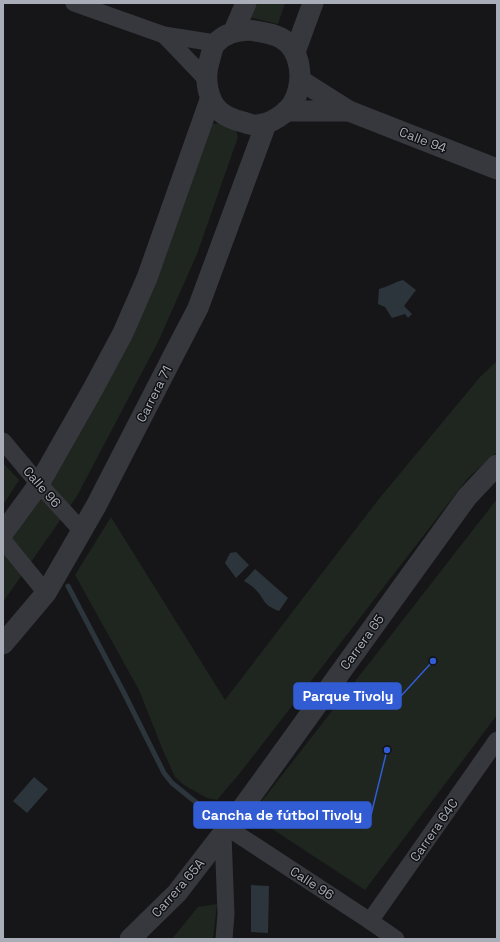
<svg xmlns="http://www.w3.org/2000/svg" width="500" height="942" viewBox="0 0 500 942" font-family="'Space Grotesk',sans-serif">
  <rect width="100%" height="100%" fill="#161618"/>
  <!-- green -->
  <g fill="#1e261f">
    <polygon points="250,3 285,3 278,24 245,16"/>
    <polygon points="220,123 236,130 238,137 197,254 158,342 77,496 3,602 3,542 51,469 211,124"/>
    <polygon points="497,361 497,452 468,478 240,773 217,800 207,798 184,785 175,777 162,748 139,690 75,575 111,517 225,700 378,500 480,377"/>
    <polygon points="3,463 19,480 3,505"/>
    <polygon points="497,499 497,715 365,890 251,815"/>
    <polygon points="217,904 213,939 172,939 198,907"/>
  </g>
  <!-- water -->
  <g fill="#2c353c">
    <path d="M403,280L416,290L404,306L412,314L408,318L405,314L392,318L385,307L378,304L379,289C388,287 394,282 403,280Z"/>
    <polygon points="236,552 249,565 236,578 225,563 230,553"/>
    <path d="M255,569L288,598L279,611C261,604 266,600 255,589C252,586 248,583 244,581Z"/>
    <polygon points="34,777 48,789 27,813 13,801"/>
    <polygon points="251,885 269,886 268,933 251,932"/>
  </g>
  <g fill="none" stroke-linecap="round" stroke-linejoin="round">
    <!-- stream -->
    <polyline stroke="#2c353c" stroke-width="5" points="68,586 124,693 164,773 172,783 224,825"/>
    <!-- minor -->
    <g stroke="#37383d" stroke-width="17">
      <polyline points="74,3 164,35 215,43"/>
      <polyline points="164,35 207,80"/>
      <polyline points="3,441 39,484 82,531"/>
      <polyline points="3,540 46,593"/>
      <polyline points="228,828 370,921 396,939"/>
      <polyline points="223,834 226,914 224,939"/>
      <polyline points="370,921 497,740"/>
    </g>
    <!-- tertiary -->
    <g stroke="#37383d" stroke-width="21">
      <path d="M249,30C260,32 272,33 281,38C302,50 304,81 294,101C288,113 271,124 257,125C253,126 247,123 243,122C223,117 212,109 208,89C206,79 206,72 209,62C211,56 212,47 216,43C225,33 237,31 249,30Z"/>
      <polyline points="234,31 246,3"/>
      <polyline points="295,52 313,3"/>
      <polyline points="300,80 349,111 497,169"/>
      <polyline points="286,111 349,111"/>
      <polyline points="3,533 39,484 93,389 123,333 147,278 210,100"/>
      <polyline points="3,644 46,593 96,506 171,360 198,308 266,124"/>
      <polyline points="130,939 177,893 241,810 467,497 497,465"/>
    </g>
  </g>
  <g text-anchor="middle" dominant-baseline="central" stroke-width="3" stroke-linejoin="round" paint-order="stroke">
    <!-- street labels -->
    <g font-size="13" fill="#a8adb8" stroke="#111113">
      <text transform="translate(423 140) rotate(21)">Calle 94</text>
      <text transform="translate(154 394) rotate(-63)">Carrera 71</text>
      <text transform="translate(42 487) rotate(49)">Calle 96</text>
      <text transform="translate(362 642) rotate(-54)">Carrera 65</text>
      <text transform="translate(434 830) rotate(-55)">Carrera 64C</text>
      <text transform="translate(312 883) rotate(33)">Calle 96</text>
      <text transform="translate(178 888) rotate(-49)">Carrera 65A</text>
    </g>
  </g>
  <!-- callouts -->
  <path fill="none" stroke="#325cd3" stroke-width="1.5" d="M433 661L401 696M387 750L371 815"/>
  <g fill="#325cd3" stroke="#111113" stroke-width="1.5">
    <circle cx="433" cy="661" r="4"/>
    <circle cx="387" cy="750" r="4"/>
  </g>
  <g fill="#325cd3" stroke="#325cd3" stroke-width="1.5">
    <rect x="294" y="683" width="107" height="26" rx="4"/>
    <rect x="194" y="802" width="177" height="26" rx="4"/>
  </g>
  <g font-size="14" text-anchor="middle" font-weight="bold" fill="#fff">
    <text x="348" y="701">Parque Tivoly</text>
    <text x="282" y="820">Cancha de fútbol Tivoly</text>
  </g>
  <!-- border -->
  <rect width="500" height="942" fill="none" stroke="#a8adb8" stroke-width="8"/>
</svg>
